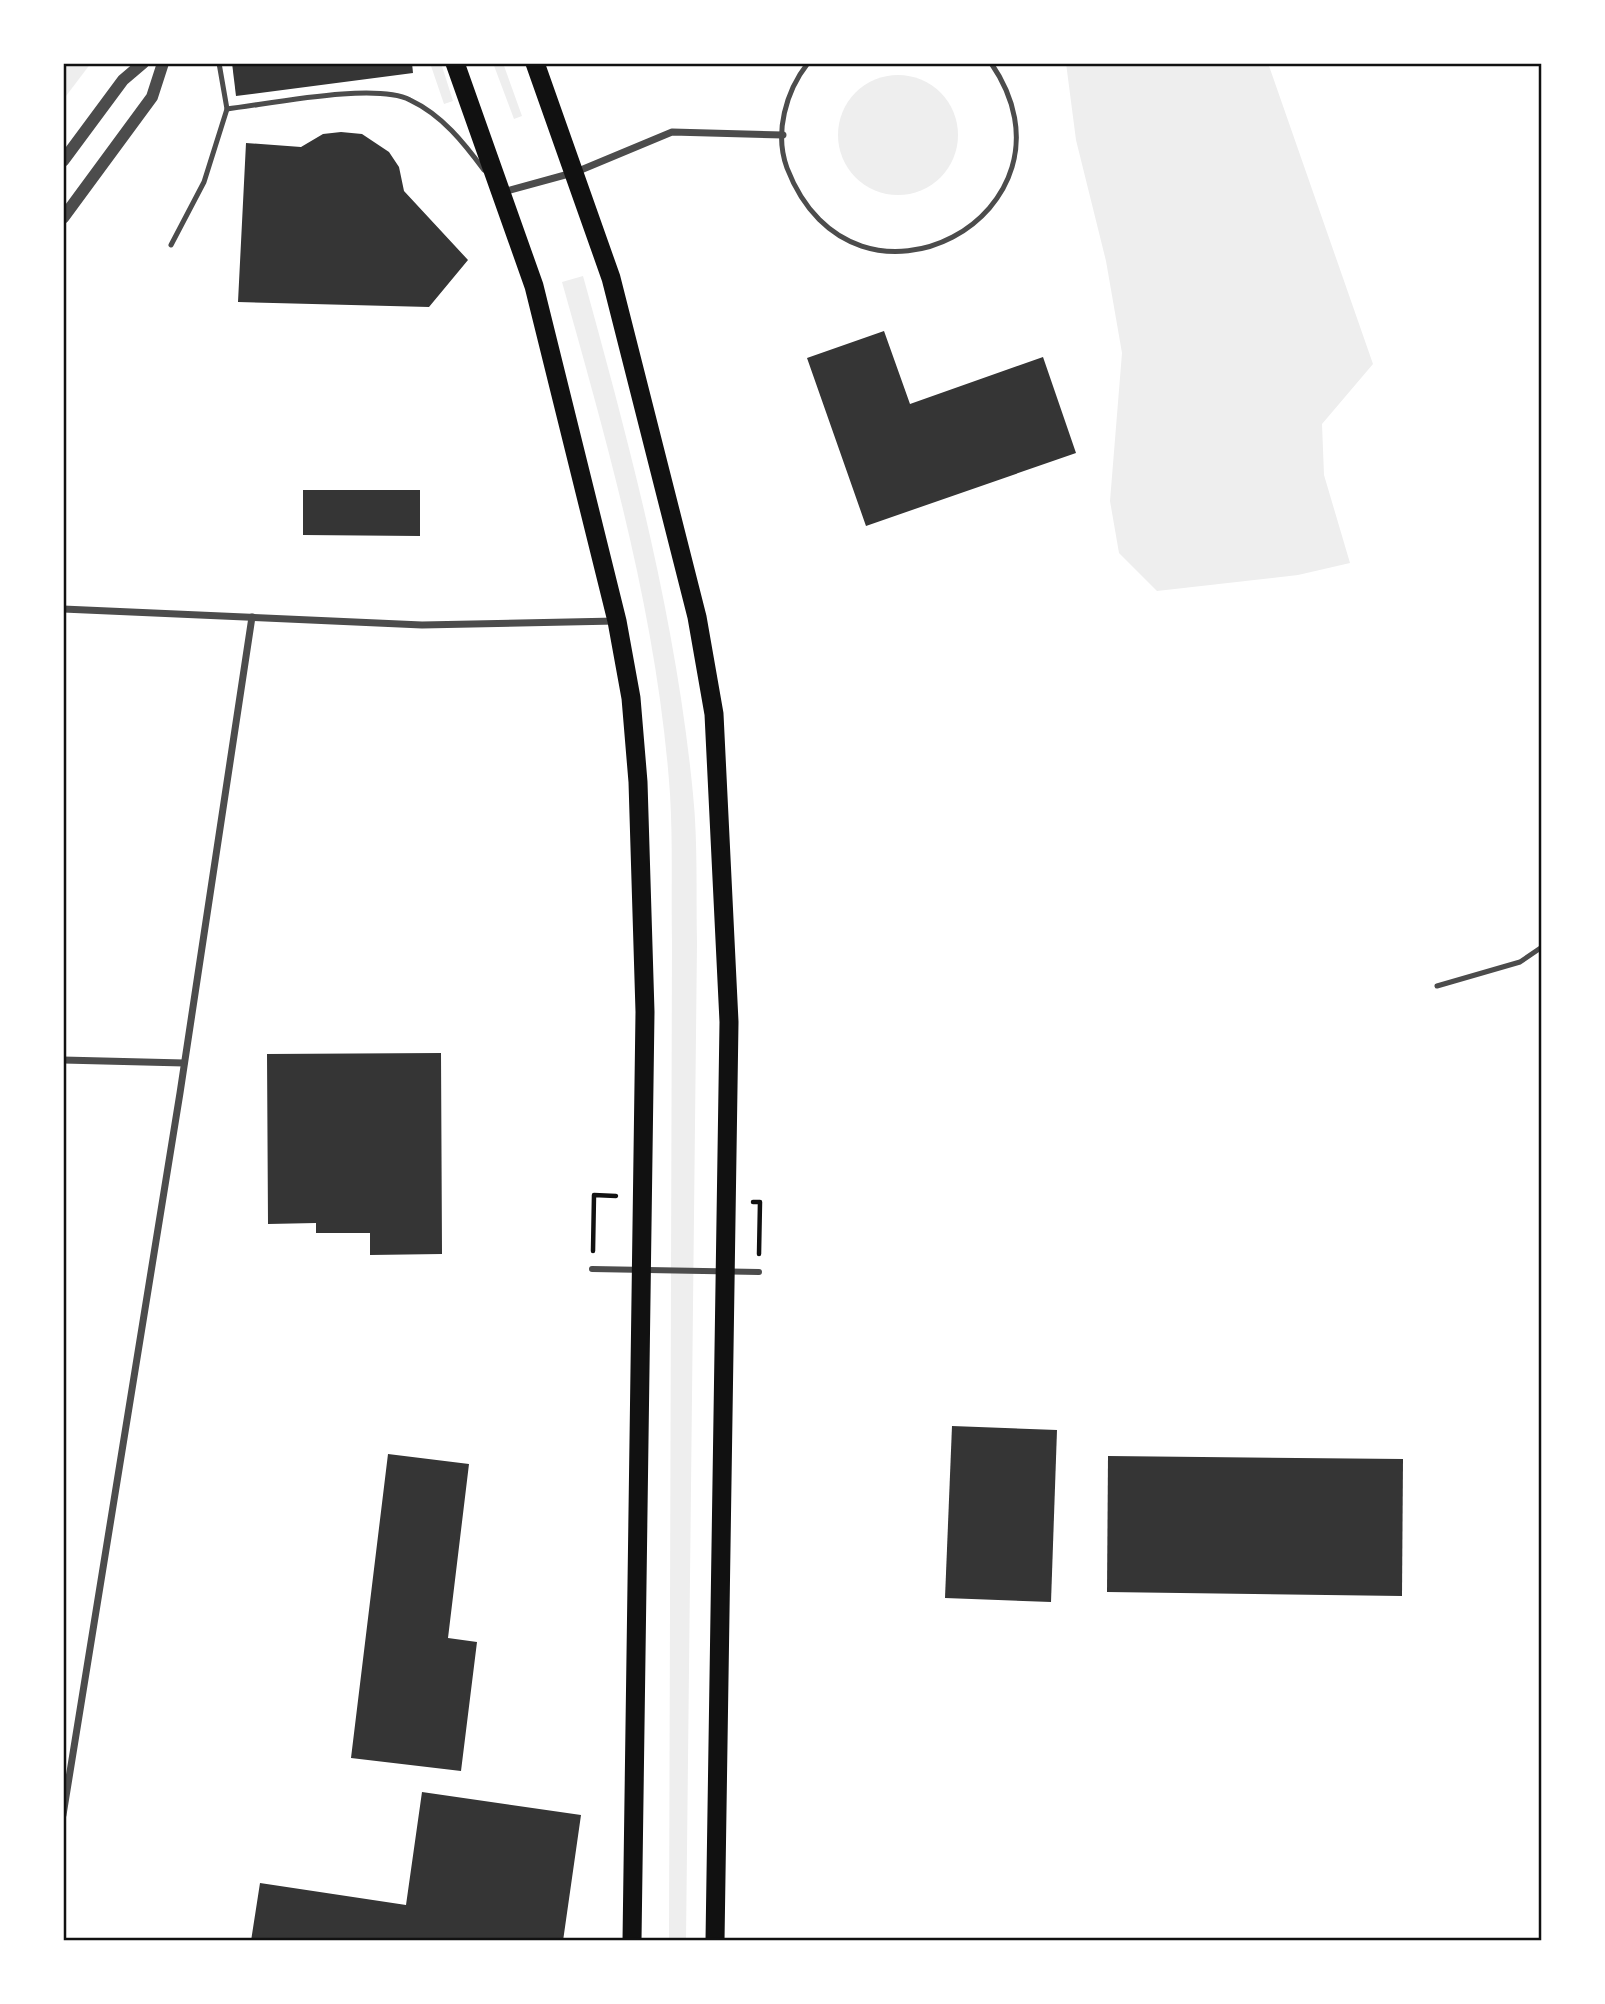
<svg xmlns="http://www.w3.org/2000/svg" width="1605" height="2004" viewBox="0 0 1605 2004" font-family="'PT Serif',serif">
  <rect width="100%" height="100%" fill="#fff"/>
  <!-- green -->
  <g fill="#eee">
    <polygon points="63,63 91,63 63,100"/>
    <polygon points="430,63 441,63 453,101 444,104"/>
    <polygon points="493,63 503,63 522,116 514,119"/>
    <polygon points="1066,63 1268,63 1373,364 1322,424 1324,475 1350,563 1298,575 1157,591 1119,553 1110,501 1122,353 1106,261 1076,140"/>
    <circle cx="898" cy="135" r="60"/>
    <path d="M583,276C630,446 676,618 693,794C698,843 696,894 697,943L686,1941H669L672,942C671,893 673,843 670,794C658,620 609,449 562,282Z"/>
  </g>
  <!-- building -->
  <g fill="#353535">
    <polygon points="232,63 412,63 413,73 236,96"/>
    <polygon points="341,132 362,134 389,152 399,167 404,191 468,260 429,307 238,302 246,143 301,147 323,134"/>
    <polygon points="884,331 910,404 1043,357 1076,453 866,526 807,358"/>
    <polygon points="303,490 420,490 420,536 303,535"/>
    <polygon points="441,1053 442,1254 370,1255 370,1233 316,1233 316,1223 268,1224 267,1054"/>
    <polygon points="952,1426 1057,1430 1051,1602 945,1598"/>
    <polygon points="388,1454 469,1464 448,1638 477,1642 461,1771 351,1758"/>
    <polygon points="1108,1456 1403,1459 1402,1596 1107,1592"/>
    <polygon points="422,1792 581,1815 563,1941 251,1941 260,1883 406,1905"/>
  </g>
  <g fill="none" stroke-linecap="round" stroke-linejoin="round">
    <!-- path -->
    <g stroke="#111" stroke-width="4.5">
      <polyline points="753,1202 760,1202 759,1254"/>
      <polyline points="593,1251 594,1195 616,1196"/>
    </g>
    <!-- service -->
    <g stroke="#4c4c4c" stroke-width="5">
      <path d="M219,63L227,109C269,104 375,82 410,100C442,115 464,143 484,170"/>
      <path d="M808,63C786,91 774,133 787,168C854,342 1094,213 991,63"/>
      <polyline points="171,245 204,182 227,109"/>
      <polyline points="1437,986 1520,962 1542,947"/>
    </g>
    <!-- pedestrian -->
    <polyline stroke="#4c4c4c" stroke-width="6" points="592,1269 759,1272"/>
    <!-- minor -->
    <g stroke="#4c4c4c" stroke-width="7">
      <polyline points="503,192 576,172 672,132 783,135"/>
      <polyline points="63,609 422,625 616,621"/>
      <polyline points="63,1060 184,1063"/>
      <polyline points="63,1815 180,1093 252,617"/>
    </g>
    <!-- tertiary -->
    <g stroke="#4c4c4c" stroke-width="12">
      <polyline points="63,161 123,80 143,63"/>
      <polyline points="63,218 152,97 163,63"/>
    </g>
    <!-- trunk -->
    <g stroke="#111" stroke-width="19">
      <polyline points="455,63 534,286 617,621 631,698 638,782 645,1012 632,1941"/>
      <polyline points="535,63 611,278 697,617 714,714 729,1022 715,1941"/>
    </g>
  </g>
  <!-- border -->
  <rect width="1605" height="2004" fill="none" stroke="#ffffff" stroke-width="130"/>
  <rect x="65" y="65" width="1475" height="1874" fill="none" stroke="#111" stroke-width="2.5"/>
</svg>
